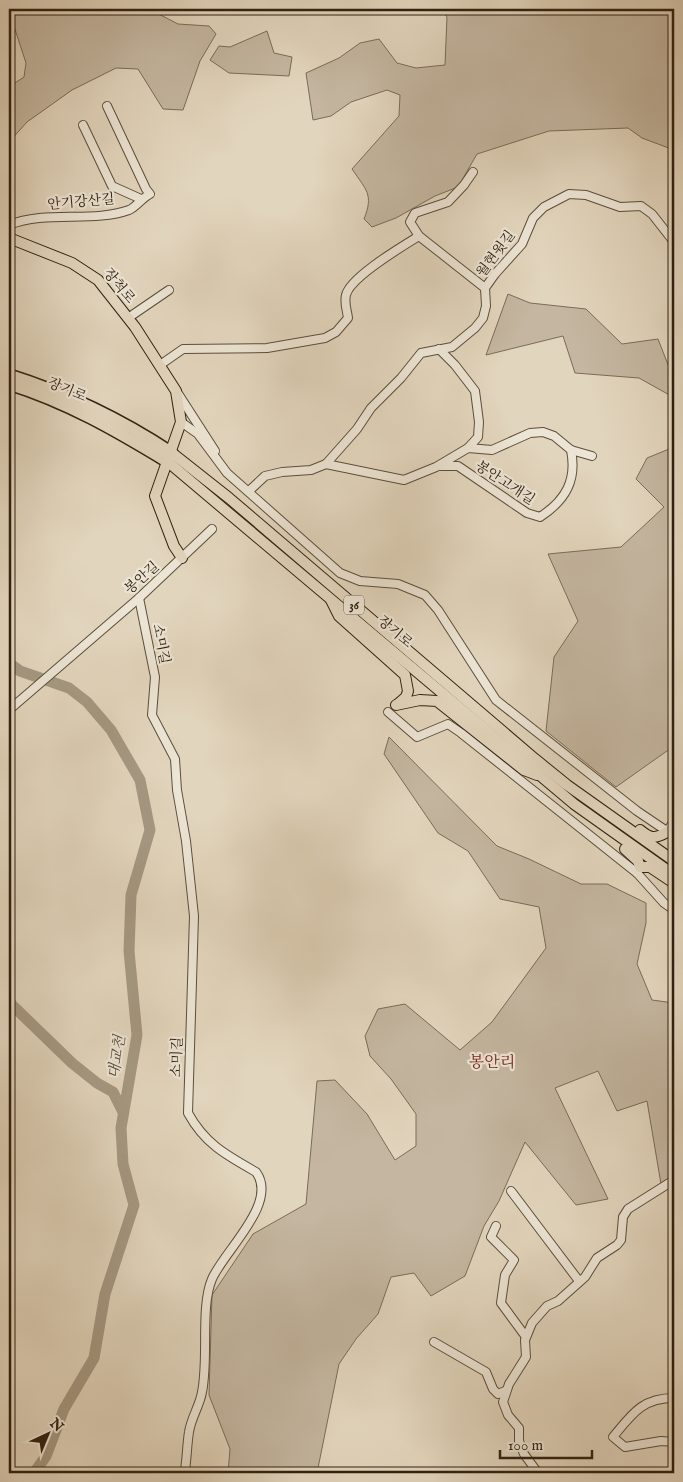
<svg xmlns="http://www.w3.org/2000/svg" width="683" height="1482" viewBox="0 0 683 1482" font-family="'IM FELL English','Noto Serif KR',serif">
  <rect width="100%" height="100%" fill="#e2d5bd"/>
  <filter id="stains"><feTurbulence type="fractalNoise" baseFrequency=".004" numOctaves="4"/><feColorMatrix values="0 0 0 0 .2 0 0 0 0 .09 0 0 0 0 .02 0 0 0 .5 -.17"/></filter>
  <radialGradient id="worn" r=".72"><stop offset=".6" stop-color="#630" stop-opacity="0"/><stop offset="1" stop-color="#630" stop-opacity=".3"/></radialGradient>
  <!-- green -->
  <g fill="#c4b6a0" stroke="#7a6c58">
    <polygon points="70,9 149,9 178,24 209,26 216,34 200,61 183,110 163,109 138,69 116,68 72,90 27,122 9,142 9,87 24,77 26,63 10,14 69,11"/>
    <path d="M441,9H674V150L642,138L628,128L549,131L477,154L458,187L435,196L396,218L372,227L364,219C374,194 366,190 352,169L399,116L400,95L387,90L351,102L331,116L313,120L306,73L339,58L360,43L379,39L397,63L416,68L445,65L447,17Z"/>
    <polygon points="267,31 274,53 292,57 289,76 229,73 210,60 219,46 230,47"/>
    <polygon points="508,294 530,303 586,309 622,344 658,339 674,380 674,401 673,397 639,378 575,373 563,336 486,355"/>
    <polygon points="674,447 674,746 616,787 546,731 554,657 578,621 548,554 621,547 664,507 636,479 647,458"/>
    <polygon points="389,737 497,846 529,859 581,884 607,884 646,903 646,923 637,964 652,1000 674,1003 674,1176 661,1184 647,1101 617,1111 598,1071 555,1088 608,1199 576,1205 525,1142 499,1201 484,1226 465,1276 431,1296 414,1273 391,1277 378,1314 356,1339 339,1364 317,1473 228,1473 230,1449 209,1395 212,1295 253,1234 306,1204 317,1081 335,1080 367,1114 395,1160 416,1146 416,1114 391,1079 370,1056 365,1036 378,1009 405,1004 460,1050 492,1022 546,948 539,907 500,899 468,851 438,833 384,754"/>
  </g>
  <g fill="none" stroke-linecap="round" stroke-linejoin="round">
    <!-- river -->
    <g stroke="#a59882" stroke-width="11">
      <polyline points="9,663 20,671 69,688 87,702 111,730 140,780 150,830 131,895 129,951 137,1035 121,1128 123,1164 134,1205 105,1294 94,1358 64,1409 46,1456 34,1473"/>
      <polyline points="9,1002 72,1063 97,1083 113,1092 123,1112"/>
    </g>
    <!-- minor casing -->
    <g stroke="#5c4e3b" stroke-width="10">
      <g id="minor">
        <polyline points="83,125 112,186 141,199"/>
        <polyline points="473,172 464,185 448,202 415,213 410,222 419,236 485,288"/>
        <path d="M9,225C46,210 93,223 129,210C136,207 142,198 150,194L146,189L107,106"/>
        <polyline points="128,318 169,290"/>
        <polyline points="439,349 455,365 475,391 479,422 478,437 468,448"/>
        <path d="M160,365L183,349L267,348L325,338L336,332L348,318C347,310 344,303 346,295C350,277 403,246 419,236"/>
        <polyline points="177,392 215,451"/>
        <polyline points="181,422 198,434 227,473 340,573 360,581 398,584 425,595 438,610 496,700 637,811 674,836"/>
        <polyline points="326,464 404,480 436,467 468,448 492,450 530,433 543,432 554,436 571,450 592,456"/>
        <path d="M441,466H458L527,513L540,517C566,500 577,480 571,450"/>
        <polyline points="249,491 265,476 282,472 311,470 326,464 357,429 371,408 401,378 421,353 452,347 475,328 483,318 486,306 485,288 495,274 522,244 533,218 544,207 569,194 586,195 620,207 641,206 652,214 674,242"/>
        <path d="M139,598L155,677L152,715L175,759L177,790L186,841L194,916L188,1113C205,1144 226,1155 256,1172C279,1203 224,1251 212,1279C200,1307 209,1358 202,1392C200,1405 191,1418 189,1432C187,1444 187,1457 185,1470L182,1473"/>
        <polyline points="9,710 139,598 212,529"/>
        <polyline points="388,712 417,737 448,724 461,733 637,873"/>
        <polyline points="667,832 674,821"/>
        <polyline points="639,869 637,873 664,903 674,910"/>
        <polyline points="511,1191 579,1281"/>
        <polyline points="496,1226 491,1237 514,1260 505,1275 501,1303 526,1337"/>
        <polyline points="434,1342 486,1372 493,1389 498,1394 505,1391"/>
        <path d="M674,1398C642,1398 632,1414 613,1437L625,1447L661,1441L674,1442"/>
        <polyline points="538,1473 524,1454 519,1441 519,1428 508,1415 503,1402 509,1384 526,1357 525,1340 532,1323 547,1306 558,1301 585,1277 597,1258 617,1245 621,1240 623,1217 628,1209 674,1180"/>
      </g>
    </g>
    <!-- major casing -->
    <g stroke="#302110" stroke-width="12">
      <g id="major">
        <polyline points="9,238 72,263 98,280 135,327 176,391 181,422 155,496 174,546 182,558"/>
        <polyline points="172,453 229,498 535,759 567,785 674,861"/>
        <polyline points="168,462 574,804 674,875"/>
        <polyline points="331,600 339,616 405,675 408,691 406,697 398,704"/>
        <polyline points="396,705 420,700 437,701 524,770 537,775"/>
        <path d="M640,830C651,839 655,839 667,832"/>
        <polyline points="625,849 638,861 640,867 650,867 674,883"/>
      </g>
    </g>
    <!-- highway casing -->
    <g stroke="#302110" stroke-width="14">
      <g id="highway">
        <path d="M9,375C66,393 122,420 172,453"/>
        <path d="M9,384C67,402 117,431 168,462"/>
      </g>
    </g>
    <!-- minor -->
    <use href="#minor" stroke="#ece4d4" stroke-width="8"/>
    <!-- major -->
    <use href="#major" stroke="#e2d5bd" stroke-width="10"/>
    <!-- highway -->
    <use href="#highway" stroke="#e2d5bd" stroke-width="11"/>
  </g>
  <g text-anchor="middle" dominant-baseline="central" stroke-width="4.5" stroke-linejoin="round" paint-order="stroke">
    <!-- shield labels -->
    <rect fill="#ece4d4" stroke="#685c4b" stroke-width="1" x="344" y="595.5" width="20" height="19" rx="4"/>
    <g font-size="12" font-weight="bold" fill="#302110">
      <text x="354" y="605">36</text>
    </g>
    <!-- street labels -->
    <g font-size="14" fill="#302110" stroke="#ece4d4">
      <text transform="translate(81 202) rotate(-5)">안기강산길</text>
      <text transform="translate(496 254) rotate(-53)">월현윗길</text>
      <text transform="translate(119 286) rotate(50)">장척로</text>
      <text transform="translate(67 390) rotate(23)">장기로</text>
      <text transform="translate(505 483) rotate(33)">봉안고개길</text>
      <text transform="translate(142 578) rotate(-42)">봉안길</text>
      <text transform="translate(395 632) rotate(40)">장기로</text>
      <text transform="translate(161 644) rotate(79)">소미길</text>
      <text transform="translate(177 1057) rotate(-88)">소미길</text>
    </g>
    <!-- water labels -->
    <g font-size="15" font-style="italic" fill="#594b38" stroke="#ece4d4">
      <text transform="translate(117 1057) rotate(-81)">대교천</text>
    </g>
    <!-- quarter labels -->
    <g font-size="16" fill="#7a1f14" stroke="#ece4d4">
      <text x="492" y="1063">봉안리</text>
    </g>
  </g>
  <!-- margin -->
  <rect width="683" height="1482" fill="none" stroke="#e2d5bd" stroke-width="30"/>
  <rect x="10" y="10" width="663" height="1462" fill="none" stroke="#302110" stroke-width="2.5"/>
  <rect x="15" y="15" width="653" height="1452" fill="none" stroke="#302110"/>
  <!-- north arrow -->
  <g transform="translate(48 1434) rotate(44)" stroke="#ece4d4" stroke-width="4" paint-order="stroke">
  <path d="M0-4L9 19L0 12L-9 19Z" fill="#302110"/>
  <text y="-8" font-size="14" font-weight="bold" text-anchor="middle" fill="#302110">N</text>
  </g>
  <!-- scale -->
  <path d="M500 1450v8h92v-8" fill="none" stroke="#302110" stroke-width="2.5"/>
  <text x="508" y="1450" font-size="15" fill="#302110" stroke="#ece4d4" stroke-width="4" paint-order="stroke">100 m</text>
  <rect width="100%" height="100%" filter="url(#stains)"/>
  <rect width="100%" height="100%" fill="url(#worn)"/>
</svg>
